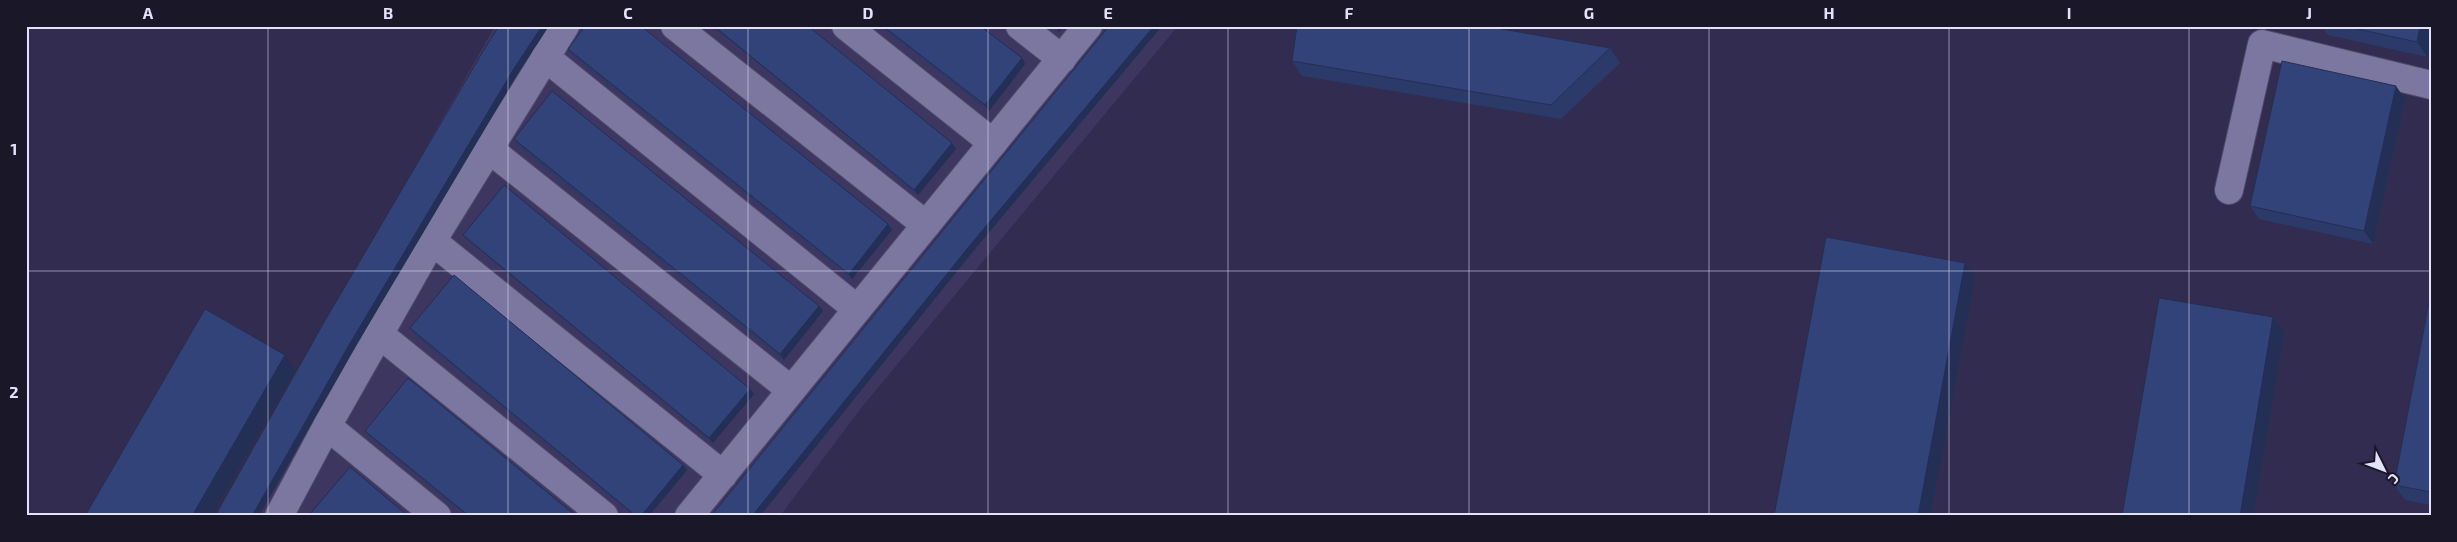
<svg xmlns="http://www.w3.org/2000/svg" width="2457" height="542" viewBox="0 0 2457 542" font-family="'Exo 2',sans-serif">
  <rect width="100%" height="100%" fill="#322c51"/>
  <!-- built -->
  <polygon fill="#3d3661" points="495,26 1178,26 862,407 780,516 216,516"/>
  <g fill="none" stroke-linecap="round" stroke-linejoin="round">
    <!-- minor casing -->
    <g stroke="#4f4a69" stroke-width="30">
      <g id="minor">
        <polyline points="675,26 926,225"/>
        <polyline points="846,26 993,143"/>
        <polyline points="1020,26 1062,59"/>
        <polyline points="545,57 857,309"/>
        <polyline points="489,149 791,390"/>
        <polyline points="2229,190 2262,44 2431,85"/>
        <polyline points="432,241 723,475"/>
        <polyline points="379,334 604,516"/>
        <polyline points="327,426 437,516"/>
        <polyline points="279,516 327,426 432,241 565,26"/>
        <polyline points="689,516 1088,26"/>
      </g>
    </g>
    <!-- minor -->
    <use href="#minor" stroke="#7b77a1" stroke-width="28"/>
  </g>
  <!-- wall -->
  <g fill="#2b3a68">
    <polygon points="712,26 808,26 956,149 918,195"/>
    <polygon points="880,26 980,26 1022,58 1025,64 989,111"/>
    <polygon points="1052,26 1064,26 1059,32"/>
    <polygon points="2321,26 2431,26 2427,57 2328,35"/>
    <polygon points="1610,48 1620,63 1561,119 1302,76 1292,61"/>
    <polygon points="568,49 888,224 892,230 852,279 571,54"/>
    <polygon points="2405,99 2373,244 2259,219 2250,206"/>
    <polygon points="514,139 823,311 784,360 517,145"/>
    <polygon points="463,235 754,394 713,443 467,240"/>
    <polygon points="2431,292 2431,505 2405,500 2394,485"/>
    <polygon points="410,328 683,465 687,470 649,516 634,516 414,334"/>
    <polygon points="365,431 576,516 467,516 369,436"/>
  </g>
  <!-- shaded-wall -->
  <g fill="#232f55">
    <polygon points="542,26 549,26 517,75 353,351 259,516 252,516 349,345 513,70"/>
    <polygon points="1056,26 1064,26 1059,32"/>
    <polygon points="1154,26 1162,26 975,249 760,516 752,516 971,244"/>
    <polygon points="2420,26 2431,26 2431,39 2427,57 2417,42"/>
    <polygon points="1022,58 1025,64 989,111 985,105"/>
    <polygon points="2396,86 2405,99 2373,244 2364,231"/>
    <polygon points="952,143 956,149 918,195 914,190"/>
    <polygon points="888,224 892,230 852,279 849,274"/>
    <polygon points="1965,263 1975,277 1930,516 1918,516"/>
    <polygon points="819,306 823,311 784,360 780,354"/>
    <polygon points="2273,317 2284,332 2253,516 2240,516"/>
    <polygon points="285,355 295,370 211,516 192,516"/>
    <polygon points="750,389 754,394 713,443 709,438"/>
    <polygon points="683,465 687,470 649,516 641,516"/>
  </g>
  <!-- building -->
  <g fill="#324379" stroke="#232f55">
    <polygon points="499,26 542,26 513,70 349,345 252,516 215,516 323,324 482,53"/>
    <polygon points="585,26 641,26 888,224 849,274 568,49"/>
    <polygon points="714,26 808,26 952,143 914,190"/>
    <polygon points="883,26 980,26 1022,58 985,105"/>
    <polygon points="1109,26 1154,26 971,244 752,516 711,516"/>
    <polygon points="1297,26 1485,26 1610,48 1551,105 1292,61"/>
    <polygon points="2344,26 2420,26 2417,42"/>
    <polygon points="2282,61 2396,86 2364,231 2250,206"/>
    <polygon points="552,91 819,306 780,354 514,139"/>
    <polygon points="504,185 750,389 709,438 463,235"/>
    <polygon points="1826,237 1965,263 1918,516 1774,516"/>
    <polygon points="454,275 683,465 641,516 636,516 410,328"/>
    <polygon points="2431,292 2431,492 2394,485"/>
    <polygon points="2159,298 2273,317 2240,516 2122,516"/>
    <polygon points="205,309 285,355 192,516 85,516"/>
    <polygon points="408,378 576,516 469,516 365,431"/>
    <polygon points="350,467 408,516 312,516 310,514"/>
  </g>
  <!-- grid -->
  <path fill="none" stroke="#e4e2fa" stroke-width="1" stroke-opacity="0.55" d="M268,26V516M508,26V516M748,26V516M988,26V516M1228,26V516M1469,26V516M1709,26V516M1949,26V516M2189,26V516M26,271H2431"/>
  <!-- border -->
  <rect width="2457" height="542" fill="none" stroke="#1a1828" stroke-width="55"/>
  <!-- north arrow -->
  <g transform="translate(2384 470) rotate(132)" stroke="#1a1828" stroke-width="4" paint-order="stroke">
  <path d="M0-4L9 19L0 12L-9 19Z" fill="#e4e2fa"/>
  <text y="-8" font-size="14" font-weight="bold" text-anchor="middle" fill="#e4e2fa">С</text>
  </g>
  <rect x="28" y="28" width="2402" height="486" fill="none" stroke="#e4e2fa" stroke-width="2"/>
  <g font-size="16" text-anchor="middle" font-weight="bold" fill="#e4e2fa">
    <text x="148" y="19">A</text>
    <text x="388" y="19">B</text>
    <text x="628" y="19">C</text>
    <text x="868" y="19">D</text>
    <text x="1108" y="19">E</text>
    <text x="1349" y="19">F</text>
    <text x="1589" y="19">G</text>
    <text x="1829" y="19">H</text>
    <text x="2069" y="19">I</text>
    <text x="2309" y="19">J</text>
    <text x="14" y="155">1</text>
    <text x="14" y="398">2</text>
  </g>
</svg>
